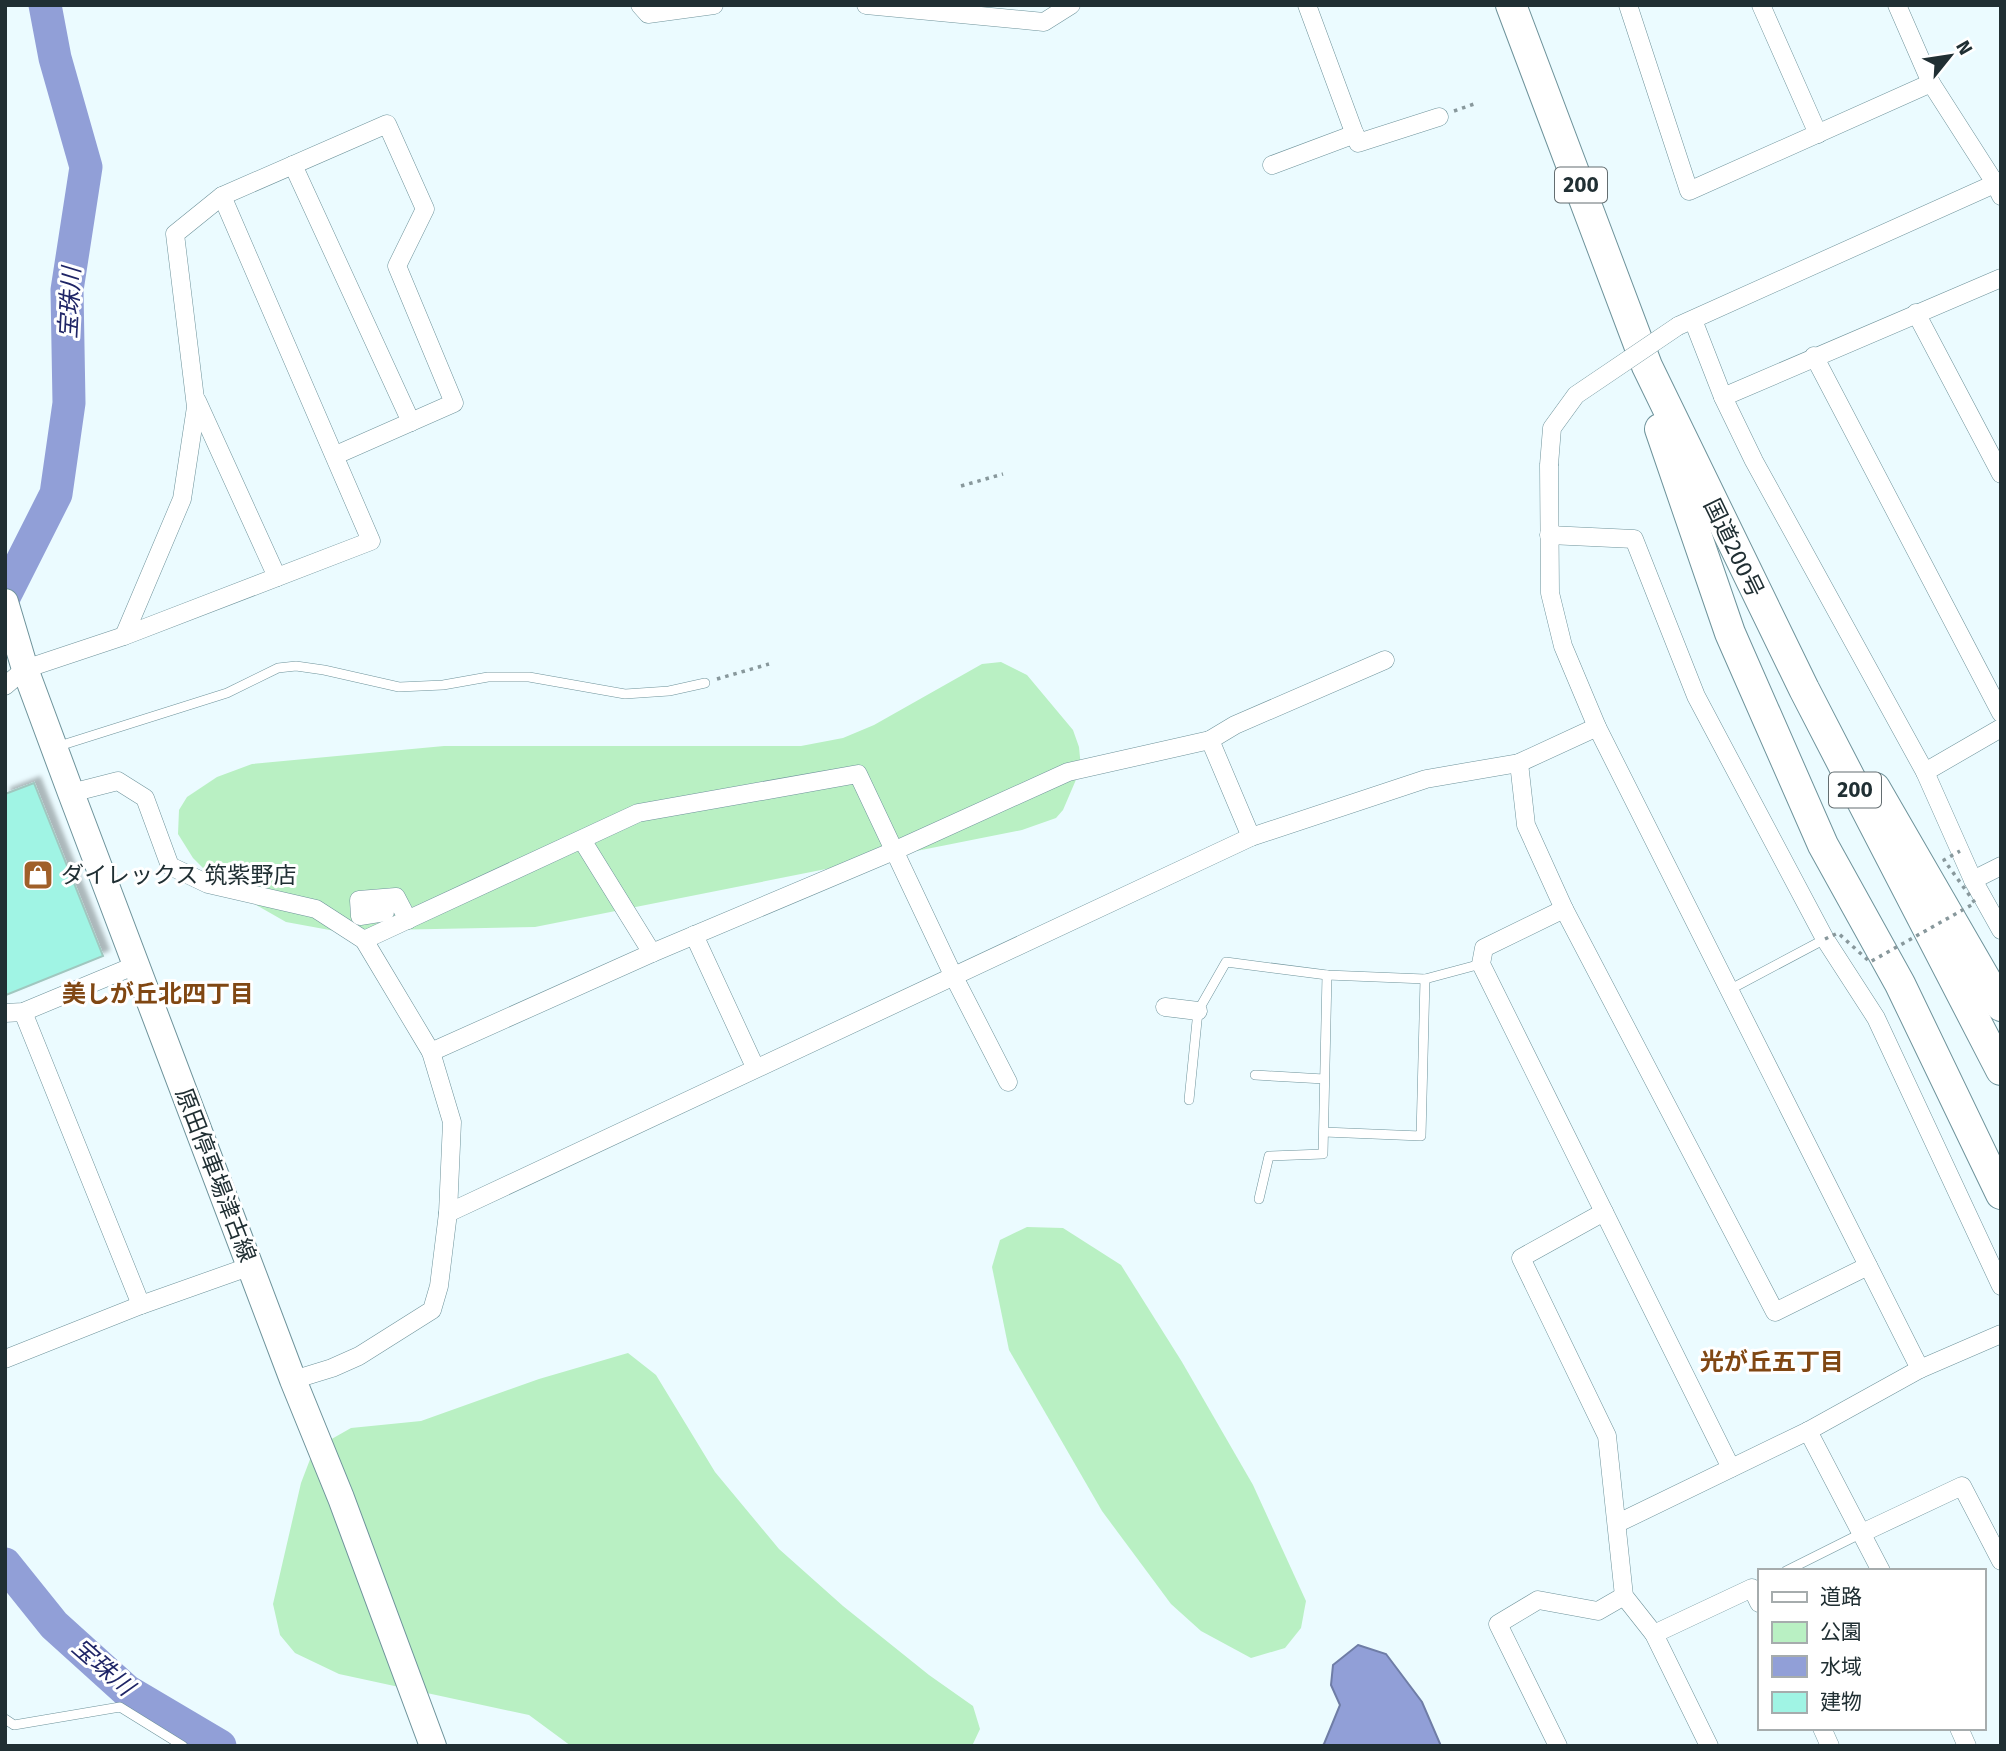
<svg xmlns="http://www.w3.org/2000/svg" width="2006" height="1751" viewBox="0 0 2006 1751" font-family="'Fira Sans','Noto Sans JP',sans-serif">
  <defs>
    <filter id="shadow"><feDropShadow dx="6" dy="-6" stdDeviation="2" flood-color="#0004"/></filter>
  </defs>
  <rect width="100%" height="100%" fill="#ebfbff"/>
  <!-- green -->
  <g fill="#b9f0c3">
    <polygon points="1001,662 1027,675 1073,730 1079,747 1081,768 1063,810 1056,818 1022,830 535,927 335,931 286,922 218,883 193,858 178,834 179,810 187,797 217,777 252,764 444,746 801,746 843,738 874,725 982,664"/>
    <polygon points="1027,1227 1063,1228 1121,1265 1182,1362 1253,1485 1306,1601 1301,1628 1285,1648 1251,1658 1201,1631 1171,1604 1102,1511 1009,1350 992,1267 1000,1240"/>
    <polygon points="628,1353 656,1375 715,1472 779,1549 843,1606 929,1675 973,1706 980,1729 972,1746 571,1746 529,1715 339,1674 295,1653 280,1635 273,1604 301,1483 314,1449 351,1428 421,1421 539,1379"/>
  </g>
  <!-- water -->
  <polygon fill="#919fd7" stroke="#6f7da6" stroke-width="2" points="1358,1645 1386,1654 1422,1702 1441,1746 1321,1746 1324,1744 1340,1705 1331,1685 1333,1665"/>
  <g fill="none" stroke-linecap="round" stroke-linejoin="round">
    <!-- river -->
    <g stroke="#919fd7" stroke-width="33">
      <polyline points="5,595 56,494 69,403 67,290 86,167 55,58 45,5"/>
      <polyline points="5,1564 54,1625 127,1691 220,1746"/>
    </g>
  </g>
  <!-- building -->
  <polygon fill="#a0f4e4" stroke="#a0c7bf" stroke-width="2" filter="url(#shadow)" points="34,783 103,956 6,995 5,794"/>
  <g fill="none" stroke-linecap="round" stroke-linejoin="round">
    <!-- service casing -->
    <g stroke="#6e939b" stroke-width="10">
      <g id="service">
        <polyline points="56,747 227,693 278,668 296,666 324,670 399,687 443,685 488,677 529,677 625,694 669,691 705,683"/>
        <polyline points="1729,990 1825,939"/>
        <polyline points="1255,1075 1324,1079"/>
        <polyline points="1189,1100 1198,1011 1226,962 1327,975 1425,979 1481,964"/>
        <polyline points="1324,1132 1421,1136 1425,979"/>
        <polyline points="1259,1199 1269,1156 1323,1154 1327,975"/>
        <polyline points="1786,1571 1862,1533"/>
        <polyline points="5,1719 14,1725 120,1707 183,1746"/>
      </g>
    </g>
    <!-- minor casing -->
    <g stroke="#6e939b" stroke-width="19">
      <g id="minor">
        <polyline points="640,5 648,14 714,5"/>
        <polyline points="866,5 1044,22 1071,5"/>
        <polyline points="1307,5 1358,143 1439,117"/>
        <polyline points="1628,5 1689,191 1931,83"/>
        <polyline points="1761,5 1818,134"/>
        <polyline points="1897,5 1931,83 1995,183 2001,196"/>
        <polyline points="293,165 411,422"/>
        <polyline points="1272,165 1355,134"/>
        <polyline points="2001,278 1723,397 1754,461 1925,772 1973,880 2001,930"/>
        <polyline points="1916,313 2001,474"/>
        <polyline points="1693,320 1723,397"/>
        <polyline points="1678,326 2001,181"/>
        <polyline points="1814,356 2001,713"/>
        <polyline points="197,401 277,577"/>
        <polyline points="1549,465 1550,593 1563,646 1597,727 1920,1369"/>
        <polyline points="1549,535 1634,539 1696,696 1825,939 1876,1018 2001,1286"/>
        <polyline points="124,636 182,499 196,407 175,234 222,196 387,124 425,209 397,266 454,403 336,455"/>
        <polyline points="5,686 25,669 124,636 371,541 222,196"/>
        <polyline points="1519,763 1526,825 1564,909 1775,1312 1868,1266"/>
        <polyline points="1925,772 2001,728"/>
        <polyline points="71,793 118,781 145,798 170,866 208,884 316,909 364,940 431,1052 452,1122 448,1213 439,1286 432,1310 359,1356 332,1368 293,1380"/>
        <polyline points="1251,837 1210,740 1235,725 1385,660"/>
        <polyline points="582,840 652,953"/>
        <polyline points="1973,880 2001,866"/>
        <polyline points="384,898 385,912 360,916 359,900 396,897 408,920"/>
        <polyline points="1564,909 1484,948 1481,964 1731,1468"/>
        <polyline points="694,935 755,1067"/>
        <polyline points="364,940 638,813 858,774 953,975 1008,1082"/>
        <polyline points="1165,1007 1198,1011"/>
        <polyline points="23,1012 141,1305"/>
        <polyline points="5,1013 23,1012 136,965"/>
        <polyline points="431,1052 652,953 896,850 1068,772 1210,740"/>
        <polyline points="1604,1212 1521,1258 1607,1436 1624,1596 1654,1634 1709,1746"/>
        <polyline points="448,1213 1251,837 1426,779 1519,763 1597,727"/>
        <polyline points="5,1359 141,1305 251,1266"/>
        <polyline points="1808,1431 1881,1571"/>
        <polyline points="1618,1523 1808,1431 1920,1369 2001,1334"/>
        <polyline points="1862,1533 1962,1486 2001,1561"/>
        <polyline points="1654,1634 1752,1588 1759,1603"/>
        <polyline points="1822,1728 1830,1746"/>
        <polyline points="1959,1728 1967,1746"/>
        <polyline points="1558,1746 1498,1624 1538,1600 1598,1611 1624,1596"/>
      </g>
    </g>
    <!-- secondary casing -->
    <g stroke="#6e939b" stroke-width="28">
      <polyline id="secondary" points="5,602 25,669 71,793 293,1380 341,1498 433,1746"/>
    </g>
    <!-- trunk casing -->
    <g stroke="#6e939b" stroke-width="32">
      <g id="trunk">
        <polyline points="1511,5 1647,366 1804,689 2001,1070"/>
        <polyline points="1660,429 1730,633 1823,845 1900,984 2001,1194"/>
        <polyline points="1875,788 2001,1006"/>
      </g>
    </g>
    <!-- path -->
    <g stroke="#88989c" stroke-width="3.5" stroke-dasharray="3.5 5" stroke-linecap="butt">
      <polyline points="1454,111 1474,104"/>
      <polyline points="961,486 1003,474"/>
      <polyline points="717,679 769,664"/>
    </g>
    <!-- service -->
    <use href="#service" stroke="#fff" stroke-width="9"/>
    <!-- minor -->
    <use href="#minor" stroke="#fff" stroke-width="18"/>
    <!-- secondary -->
    <use href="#secondary" stroke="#fff" stroke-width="26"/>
    <!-- trunk -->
    <use href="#trunk" stroke="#fff" stroke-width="30"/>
    <!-- minor-bridge casing -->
    <g stroke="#6e939b" stroke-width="19" stroke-linecap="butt">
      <polyline id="minor-bridge" points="1549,465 1552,428 1576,395 1678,326"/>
    </g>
    <!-- path-bridge -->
    <polyline stroke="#88989c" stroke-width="3.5" stroke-dasharray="3.5 5" stroke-linecap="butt" points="1825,939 1838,933 1870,962 1975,903 1944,860 1960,851"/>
    <!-- minor-bridge -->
    <use href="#minor-bridge" stroke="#fff" stroke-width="18"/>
  </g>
  <!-- icons -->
  <defs>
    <g id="shop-square" transform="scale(1.575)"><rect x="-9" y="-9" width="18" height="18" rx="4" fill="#a06029" stroke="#fff"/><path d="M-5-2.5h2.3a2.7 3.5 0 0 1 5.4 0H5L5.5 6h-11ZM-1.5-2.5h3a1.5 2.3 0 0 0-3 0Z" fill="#fff"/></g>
  </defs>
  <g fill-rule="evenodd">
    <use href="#shop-square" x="38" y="875"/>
  </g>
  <g text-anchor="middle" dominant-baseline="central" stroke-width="6" stroke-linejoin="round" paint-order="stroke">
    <!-- shield labels -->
    <g fill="#fff" stroke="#636d70" stroke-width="2">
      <rect x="1555" y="167.5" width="52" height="35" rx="5"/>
      <rect x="1829" y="772.5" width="52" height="35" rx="5"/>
    </g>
    <g font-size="21" font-weight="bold" fill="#202f33">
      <text x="1581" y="185">200</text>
      <text x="1855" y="790">200</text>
    </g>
    <!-- street labels -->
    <g font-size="23" fill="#202f33" stroke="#fff">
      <text transform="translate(1734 548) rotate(64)">国道200号</text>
      <text transform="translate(216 1175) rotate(69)">原田停車場津古線</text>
    </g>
    <!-- poi labels -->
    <g font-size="23" fill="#202f33" stroke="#fff" text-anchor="start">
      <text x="61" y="875">ダイレックス 筑紫野店</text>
    </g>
    <!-- water labels -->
    <g font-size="24" font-style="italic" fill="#1f2566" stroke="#fff">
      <text transform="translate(70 303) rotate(-87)">宝珠川</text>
      <text transform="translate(103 1667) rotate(41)">宝珠川</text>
    </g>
    <!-- neighbourhood labels -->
    <g font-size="24" font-weight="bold" fill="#804713" stroke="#fff">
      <text x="158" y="994">美しが丘北四丁目</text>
      <text x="1772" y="1362">光が丘五丁目</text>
    </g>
  </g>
  <!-- border -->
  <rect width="2006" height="1751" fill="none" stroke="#202f33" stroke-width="14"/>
  <!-- legend -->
  <rect x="1758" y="1569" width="228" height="161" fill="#ffffff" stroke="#a6acad" stroke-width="2"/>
  <rect x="1772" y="1592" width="35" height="10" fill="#ffffff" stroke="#a6acad" stroke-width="2"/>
  <text x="1820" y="1604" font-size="21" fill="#202f33">道路</text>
  <rect x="1772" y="1622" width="35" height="21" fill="#b9f0c3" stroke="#a6acad" stroke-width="2"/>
  <text x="1820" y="1639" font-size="21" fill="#202f33">公園</text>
  <rect x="1772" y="1656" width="35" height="21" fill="#919fd7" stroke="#a6acad" stroke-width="2"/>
  <text x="1820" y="1674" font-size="21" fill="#202f33">水域</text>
  <rect x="1772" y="1692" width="35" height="21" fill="#a0f4e4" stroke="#a6acad" stroke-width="2"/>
  <text x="1820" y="1709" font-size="21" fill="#202f33">建物</text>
  <!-- north arrow -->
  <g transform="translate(1950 56) rotate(60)" stroke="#ffffff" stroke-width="5" paint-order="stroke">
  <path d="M0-5L12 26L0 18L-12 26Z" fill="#202f33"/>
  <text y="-10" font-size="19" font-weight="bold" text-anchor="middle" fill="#202f33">N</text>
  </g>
</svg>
